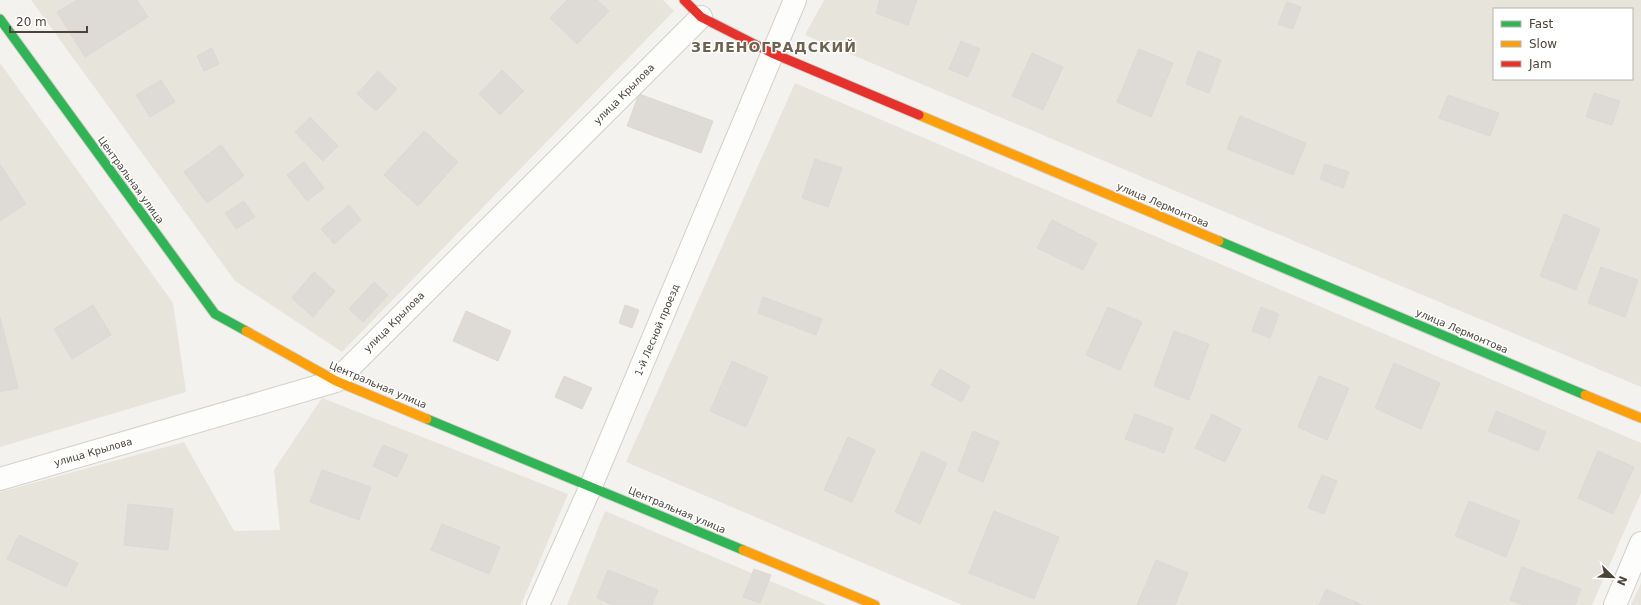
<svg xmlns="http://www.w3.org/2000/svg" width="1641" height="605" viewBox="0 0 1641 605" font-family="'DejaVu Sans',sans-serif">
  <rect width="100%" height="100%" fill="#f4f2ee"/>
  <!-- residential -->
  <g fill="#e7e4dc" fill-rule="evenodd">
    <polygon points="31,0 663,0 674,11 342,352 235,281"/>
    <path d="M824,0H1641V387L805,35ZM1494,9H1632V79H1494Z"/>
    <polygon points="0,63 173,303 186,392 0,447"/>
    <polygon points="795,83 1641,443 1641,493 1592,605 962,605 626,462"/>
    <polygon points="322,398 568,494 521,605 0,605 0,492 184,442 234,531 280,530 274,470"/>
    <polygon points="605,511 827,605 567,605"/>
    <polygon points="1641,583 1641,605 1631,605"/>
  </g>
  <!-- building -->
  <g fill="#dedbd6" stroke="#dcd9d4">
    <polygon points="77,0 137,0 148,17 85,57 57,12"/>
    <polygon points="567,0 597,0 609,11 577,44 550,18"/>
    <polygon points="880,0 917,0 908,25 876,13"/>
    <polygon points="1287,2 1301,7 1293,29 1278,24"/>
    <polygon points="961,41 980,49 968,77 949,69"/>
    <polygon points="212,48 219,64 204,71 197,56"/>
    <polygon points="1139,49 1173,63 1151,117 1117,102"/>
    <polygon points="1198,51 1221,60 1209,93 1186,84"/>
    <polygon points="1032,53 1063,67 1043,110 1012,96"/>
    <polygon points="502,70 524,91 500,115 479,94"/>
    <polygon points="378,71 397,89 376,111 357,94"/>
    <polygon points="161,80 175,102 150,117 136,95"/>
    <polygon points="1594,93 1620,101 1612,125 1586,117"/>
    <polygon points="639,94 713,121 701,153 627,126"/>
    <polygon points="1448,95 1499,113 1490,136 1439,118"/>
    <polygon points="1240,116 1306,143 1293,175 1227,149"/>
    <polygon points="310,117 338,146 323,161 295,132"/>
    <polygon points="424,131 458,162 418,206 384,175"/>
    <polygon points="221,145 244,176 207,203 184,172"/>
    <polygon points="815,159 842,168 828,207 802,198"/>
    <polygon points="304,162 324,188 307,201 287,175"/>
    <polygon points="0,164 26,204 0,221"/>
    <polygon points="1325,164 1349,172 1343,188 1320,179"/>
    <polygon points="244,201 255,217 236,229 225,213"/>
    <polygon points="349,205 361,220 334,244 321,229"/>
    <polygon points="1564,214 1600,229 1576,290 1540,276"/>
    <polygon points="1052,220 1097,243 1083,270 1037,248"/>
    <polygon points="1601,267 1638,280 1625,317 1588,303"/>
    <polygon points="314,272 335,291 313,317 292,298"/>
    <polygon points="374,282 388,295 363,322 349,309"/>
    <polygon points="763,297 822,319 816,335 758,313"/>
    <polygon points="93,305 111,335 72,359 54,329"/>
    <polygon points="625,305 639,310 632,328 619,323"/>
    <polygon points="1108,307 1142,322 1120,370 1086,355"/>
    <polygon points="1261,307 1279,314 1270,338 1252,331"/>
    <polygon points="466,311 511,331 498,361 453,341"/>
    <polygon points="0,317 18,388 0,392"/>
    <polygon points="1174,331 1209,344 1189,400 1154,386"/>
    <polygon points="732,361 768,377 746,427 710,411"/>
    <polygon points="1394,363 1440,383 1421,429 1375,408"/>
    <polygon points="940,369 970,386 962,402 931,385"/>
    <polygon points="564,376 592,388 582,409 555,397"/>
    <polygon points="1319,376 1349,388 1327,440 1298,427"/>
    <polygon points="1496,411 1546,432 1538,451 1488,431"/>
    <polygon points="1135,414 1173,428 1164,453 1125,439"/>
    <polygon points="1212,414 1241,429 1225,462 1195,448"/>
    <polygon points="973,431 999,442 983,482 958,471"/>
    <polygon points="848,437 875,450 852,502 824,490"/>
    <polygon points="383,445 408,455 397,477 373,466"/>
    <polygon points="922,451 947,463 920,524 895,512"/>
    <polygon points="1598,451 1634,467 1613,514 1578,498"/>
    <polygon points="322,470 371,487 359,520 310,502"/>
    <polygon points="1322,475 1337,481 1324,514 1308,508"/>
    <polygon points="1469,501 1520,521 1506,557 1455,536"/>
    <polygon points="128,504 173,509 168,550 124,545"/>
    <polygon points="994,511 1059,537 1034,599 969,573"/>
    <polygon points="442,524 500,547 489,574 431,550"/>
    <polygon points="19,535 78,563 66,587 7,559"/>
    <polygon points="1156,560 1188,573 1175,605 1137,605"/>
    <polygon points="1522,567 1581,589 1575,605 1524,605 1510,600"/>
    <polygon points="754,569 771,575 760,603 743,597"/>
    <polygon points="608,570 658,590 652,605 613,605 597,598"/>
    <polygon points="1326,589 1362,605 1319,605"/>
  </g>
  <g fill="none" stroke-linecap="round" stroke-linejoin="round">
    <!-- street casing -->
    <g stroke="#d2d0cb" stroke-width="24">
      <g id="street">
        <polyline points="0,479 336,381 701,17"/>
        <polyline points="538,605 591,486 795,0"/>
        <polyline points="1615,605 1641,543"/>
      </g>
    </g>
    <!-- fast casing -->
    <g stroke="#d3cfc5" stroke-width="11">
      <g id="fast">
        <polyline points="0,19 215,314 246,331"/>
        <polyline points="1219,241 1585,395"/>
        <polyline points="427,419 743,550"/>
      </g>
    </g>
    <!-- slow casing -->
    <g stroke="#d3cfc5" stroke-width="11">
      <g id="slow">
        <polyline points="919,115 1219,241"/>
        <polyline points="246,331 336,381 427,419"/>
        <polyline points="1585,395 1641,418"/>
        <polyline points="743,550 875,605"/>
      </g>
    </g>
    <!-- jam casing -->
    <g stroke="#d3cfc5" stroke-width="11">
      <polyline id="jam" points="684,0 701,17 772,53 919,115"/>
    </g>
    <!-- street -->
    <use href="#street" stroke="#fdfdfc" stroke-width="22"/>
    <!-- fast -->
    <use href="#fast" stroke="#30b455" stroke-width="9"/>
    <!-- slow -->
    <use href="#slow" stroke="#ff9f0a" stroke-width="9"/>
    <!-- jam -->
    <use href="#jam" stroke="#e5322d" stroke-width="9"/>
  </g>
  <g text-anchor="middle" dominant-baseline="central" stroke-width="3" stroke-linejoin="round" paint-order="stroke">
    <!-- street labels -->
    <g font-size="10" fill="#4b4439" stroke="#fff">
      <text transform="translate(624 94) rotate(-45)">улица Крылова</text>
      <text transform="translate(131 180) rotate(54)">Центральная улица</text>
      <text transform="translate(1163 205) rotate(23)">улица Лермонтова</text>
      <text transform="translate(394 322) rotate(-45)">улица Крылова</text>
      <text transform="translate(657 330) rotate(-67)">1-й Лесной проезд</text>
      <text transform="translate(1462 331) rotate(23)">улица Лермонтова</text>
      <text transform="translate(378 385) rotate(23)">Центральная улица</text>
      <text transform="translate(93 452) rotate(-16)">улица Крылова</text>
      <text transform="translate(677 510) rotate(23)">Центральная улица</text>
    </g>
    <!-- district labels -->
    <g font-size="14" font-weight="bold" letter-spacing="1" fill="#6e6250" stroke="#fff">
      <text x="774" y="47">ЗЕЛЕНОГРАДСКИЙ</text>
    </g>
  </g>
  <!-- legend -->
  <rect x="1493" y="8" width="140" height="72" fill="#ffffff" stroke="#b7b4b0"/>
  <rect x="1501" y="21" width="20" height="6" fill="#30b455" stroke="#b7b4b0"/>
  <text x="1529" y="28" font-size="12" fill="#4b4439">Fast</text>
  <rect x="1501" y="41" width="20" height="6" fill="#ff9f0a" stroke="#b7b4b0"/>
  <text x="1529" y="48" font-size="12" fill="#4b4439">Slow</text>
  <rect x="1501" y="61" width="20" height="6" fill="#e5322d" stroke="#b7b4b0"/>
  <text x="1529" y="68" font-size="12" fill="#4b4439">Jam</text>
  <!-- north arrow -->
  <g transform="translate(1613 577) rotate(113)" stroke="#ffffff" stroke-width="3" paint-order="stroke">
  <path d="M0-3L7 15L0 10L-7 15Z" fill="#4b4439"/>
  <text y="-6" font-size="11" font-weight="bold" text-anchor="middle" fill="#4b4439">N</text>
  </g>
  <!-- scale -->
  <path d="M10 26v6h77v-6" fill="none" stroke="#4b4439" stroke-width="2"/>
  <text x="16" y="26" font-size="12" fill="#4b4439" stroke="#ffffff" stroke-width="3" paint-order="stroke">20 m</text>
</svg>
